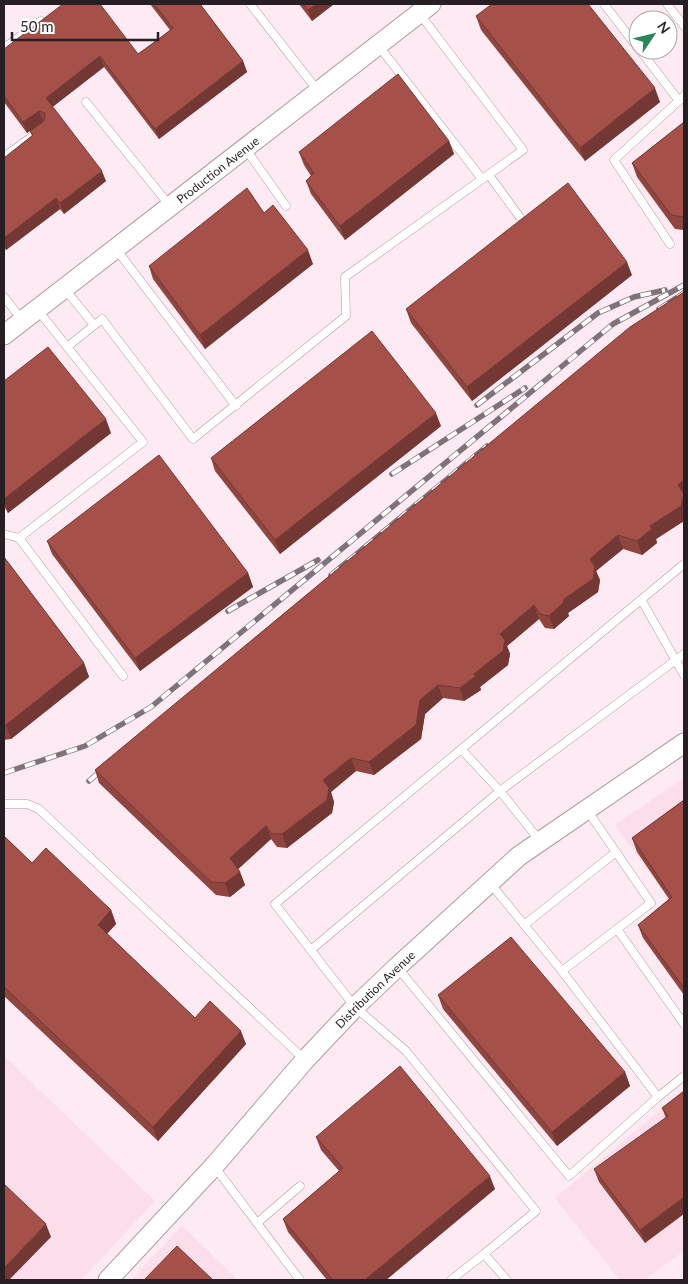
<svg xmlns="http://www.w3.org/2000/svg" width="688" height="1284" viewBox="0 0 688 1284" font-family="Lato,sans-serif">
  <rect width="100%" height="100%" fill="#fdeaf2"/>
  <!-- built -->
  <g fill="#fcddea">
    <polygon points="684,778 684,994 638,929 671,902 615,825"/>
    <polygon points="4,1056 155,1201 81,1280 4,1280"/>
    <polygon points="684,1091 684,1251 644,1280 620,1280 555,1198"/>
    <polygon points="182,1226 238,1280 131,1280"/>
  </g>
  <g fill="none" stroke-linecap="round" stroke-linejoin="round">
    <!-- service casing -->
    <g stroke="#af9aa2" stroke-width="9">
      <g id="service">
        <polyline points="250,4 318,91"/>
        <polyline points="604,4 638,48"/>
        <polyline points="667,4 684,26"/>
        <polyline points="378,45 482,179"/>
        <polyline points="4,48 41,21"/>
        <polyline points="640,50 679,101"/>
        <polyline points="86,102 170,206"/>
        <polyline points="245,148 286,206"/>
        <polyline points="4,157 37,133"/>
        <polyline points="489,175 519,216"/>
        <polyline points="670,244 614,160 684,96"/>
        <polyline points="116,249 236,406"/>
        <polyline points="64,288 94,325"/>
        <polyline points="4,297 23,321"/>
        <polyline points="67,347 102,319 193,439 346,316 345,277 523,150 419,13"/>
        <polyline points="4,534 19,538 143,442 37,309"/>
        <polyline points="19,538 123,676"/>
        <polyline points="642,601 684,675"/>
        <polyline points="462,750 500,791 540,841"/>
        <polyline points="4,804 27,804 39,809 305,1060"/>
        <polyline points="490,883 562,971 651,903 587,810"/>
        <polyline points="524,925 616,852"/>
        <polyline points="617,929 684,1024"/>
        <polyline points="312,949 500,791 684,654"/>
        <polyline points="397,967 569,1176 658,1097"/>
        <polyline points="562,971 658,1097 684,1076"/>
        <polyline points="214,1166 300,1280"/>
        <polyline points="257,1223 300,1186"/>
        <polyline points="484,1254 536,1211 406,1051 355,1007 275,904 684,564"/>
        <polyline points="451,1280 484,1254 507,1280"/>
      </g>
    </g>
    <!-- tertiary casing -->
    <g stroke="#af9aa2" stroke-width="21">
      <g id="tertiary">
        <path id="s1" d="M4,335L431,4"/>
        <path id="s2" d="M108,1280L214,1166L305,1060L355,1007L397,967L519,856L684,743"/>
      </g>
    </g>
    <!-- service -->
    <use href="#service" stroke="#fff" stroke-width="8"/>
    <!-- tertiary -->
    <use href="#tertiary" stroke="#fff" stroke-width="19"/>
    <!-- rail casing -->
    <g stroke="#7f7278" stroke-width="5.5">
      <g id="rail">
        <polyline points="659,309 684,293"/>
        <polyline points="477,405 598,313 634,297 665,290"/>
        <polyline points="392,474 525,388"/>
        <polyline points="331,575 487,446"/>
        <polyline points="228,611 318,560"/>
        <polyline points="4,773 85,746 151,707 613,324 684,285"/>
        <polyline points="89,781 106,766"/>
      </g>
    </g>
    <!-- rail -->
    <use href="#rail" stroke="#fff" stroke-width="4" stroke-dasharray="11" stroke-linecap="butt"/>
  </g>
  <!-- wall -->
  <g fill="#8f4540">
    <polygon points="150,4 200,4 243,61 247,72 159,139 104,67 52,107 106,181 64,214 60,209 6,250 4,247 4,158 32,136 30,131 40,124 27,133 4,102 4,49 138,54 170,30"/>
    <polygon points="299,4 334,4 312,21"/>
    <polygon points="476,16 660,102 585,161 481,30"/>
    <polygon points="684,122 684,230 675,229 637,177 632,163"/>
    <polygon points="449,141 454,154 345,240 311,194 306,181 311,176 304,165 299,152"/>
    <polygon points="264,213 313,264 205,349 153,279 149,266"/>
    <polygon points="632,275 472,401 411,323 406,309"/>
    <polygon points="684,292 684,521 656,539 657,543 642,555 623,549 596,571 600,580 598,592 568,613 569,616 554,629 545,628 539,619 507,646 510,654 508,665 480,687 481,690 464,701 443,698 425,714 421,739 374,775 356,771 331,792 334,802 332,813 287,848 277,847 271,839 238,869 240,872 245,885 230,897 216,895 99,783 95,770"/>
    <polygon points="4,381 111,433 8,513 4,506"/>
    <polygon points="441,426 280,554 215,471 211,458"/>
    <polygon points="47,541 248,573 253,587 140,671 52,554"/>
    <polygon points="4,557 84,663 89,677 11,739 4,740"/>
    <polygon points="684,800 684,995 643,938 638,925 669,899 637,852 632,838"/>
    <polygon points="4,836 32,863 111,910 116,924 107,934 195,1018 246,1044 158,1141 4,996"/>
    <polygon points="438,995 625,1072 630,1086 557,1146 443,1009"/>
    <polygon points="684,1091 645,1243 599,1182 594,1169 666,1118 662,1108"/>
    <polygon points="316,1137 495,1189 386,1280 327,1280 288,1232 283,1219 339,1171 321,1150"/>
  </g>
  <!-- shaded-wall -->
  <g fill="#743834">
    <polygon points="317,4 334,4 312,21 308,10"/>
    <polygon points="100,56 104,67 50,109 46,98"/>
    <polygon points="243,61 247,72 159,139 155,129"/>
    <polygon points="655,88 660,102 585,161 580,148"/>
    <polygon points="39,111 43,122 27,133 23,122"/>
    <polygon points="449,141 454,154 345,240 340,226"/>
    <polygon points="102,171 106,181 64,214 60,203"/>
    <polygon points="56,198 60,209 6,250 4,244 4,238"/>
    <polygon points="308,250 313,264 205,349 200,335"/>
    <polygon points="627,262 632,275 472,401 467,387"/>
    <polygon points="436,413 441,426 280,554 275,540"/>
    <polygon points="106,419 111,433 8,513 4,499"/>
    <polygon points="684,480 684,521 656,539 657,543 642,555 637,541 650,526 678,485"/>
    <polygon points="618,535 623,549 596,571 600,580 598,592 568,613 569,616 554,629 549,616 563,600 590,559"/>
    <polygon points="248,573 253,587 140,671 135,658"/>
    <polygon points="534,605 539,619 507,646 510,654 508,665 480,687 481,690 464,701 460,688 474,674 500,634"/>
    <polygon points="84,663 89,677 11,739 6,725"/>
    <polygon points="438,685 443,698 425,714 421,739 374,775 369,762 420,700"/>
    <polygon points="351,758 356,771 331,792 334,802 332,813 287,848 282,834 323,780"/>
    <polygon points="266,826 271,839 235,872 230,858"/>
    <polygon points="240,872 245,885 230,897 225,883"/>
    <polygon points="111,910 116,924 103,938 98,925"/>
    <polygon points="241,1031 246,1044 158,1141 153,1127"/>
    <polygon points="625,1072 630,1086 557,1146 552,1132"/>
    <polygon points="490,1176 495,1189 386,1280 365,1280"/>
    <polygon points="684,1197 684,1214 645,1243 640,1230"/>
    <polygon points="46,1224 51,1237 9,1280 4,1280 4,1268"/>
  </g>
  <!-- building -->
  <g fill="#a6504a" stroke="#743834">
    <polygon points="63,4 100,4 138,54 159,39 173,28 154,4 200,4 243,61 155,129 100,56 46,98 102,171 60,203 56,198 4,238 4,158 33,135 30,131 44,121 45,113 39,111 23,122 4,96 4,49"/>
    <polygon points="303,4 317,4 308,10"/>
    <polygon points="492,4 588,4 655,88 580,148 476,16"/>
    <polygon points="398,74 449,141 340,226 306,181 314,173 299,152"/>
    <polygon points="684,122 684,217 671,215 632,163"/>
    <polygon points="568,183 627,262 467,387 406,309"/>
    <polygon points="247,188 264,213 273,205 308,250 200,335 149,266"/>
    <polygon points="684,292 684,480 678,485 684,494 681,506 650,526 652,529 637,541 618,535 590,559 595,567 593,579 563,600 564,602 549,616 540,614 534,605 500,634 505,640 503,651 474,674 476,676 460,688 438,685 420,700 416,725 369,762 351,758 323,780 329,788 327,800 282,834 272,834 266,826 230,858 240,872 225,883 211,882 95,770 630,327"/>
    <polygon points="372,331 436,413 275,540 211,458"/>
    <polygon points="48,347 106,419 4,499 4,381"/>
    <polygon points="159,455 248,573 135,658 47,541"/>
    <polygon points="4,557 84,663 6,725 4,726"/>
    <polygon points="684,800 684,988 638,925 672,897 632,838"/>
    <polygon points="4,836 32,863 46,848 111,910 98,925 195,1018 210,1001 241,1031 153,1127 4,987"/>
    <polygon points="511,937 625,1072 552,1132 438,995"/>
    <polygon points="400,1066 490,1176 365,1280 333,1280 283,1219 343,1168 316,1137"/>
    <polygon points="684,1091 684,1197 640,1230 594,1169 668,1116 662,1108"/>
    <polygon points="4,1184 46,1224 4,1268"/>
    <polygon points="177,1246 213,1280 144,1280"/>
  </g>
  <g text-anchor="middle" dominant-baseline="central" stroke-width="5" stroke-linejoin="round" paint-order="stroke">
    <!-- street labels -->
    <g font-size="12" fill="#271f23" stroke="#fff">
      <text stroke="none"><textPath href="#s1" startOffset="270">Production Avenue</textPath></text>
      <text stroke="none"><textPath href="#s2" startOffset="395">Distribution Avenue</textPath></text>
    </g>
  </g>
  <!-- border -->
  <rect width="688" height="1284" fill="none" stroke="#271f23" stroke-width="10"/>
  <!-- north arrow -->
  <g transform="translate(653 35) rotate(55)"><circle r="24" fill="#ffffff" stroke="#a9a5a7"/>
  <path d="M0-4L9 19L0 12L-9 19Z" fill="#2b855b"/>
  <text y="-8" font-size="14" font-weight="bold" text-anchor="middle" fill="#271f23">N</text>
  </g>
  <!-- scale -->
  <path d="M12 32v8h146v-8" fill="none" stroke="#271f23" stroke-width="2.5"/>
  <text x="20" y="32" font-size="15" fill="#271f23" stroke="#ffffff" stroke-width="4" paint-order="stroke">50 m</text>
</svg>
